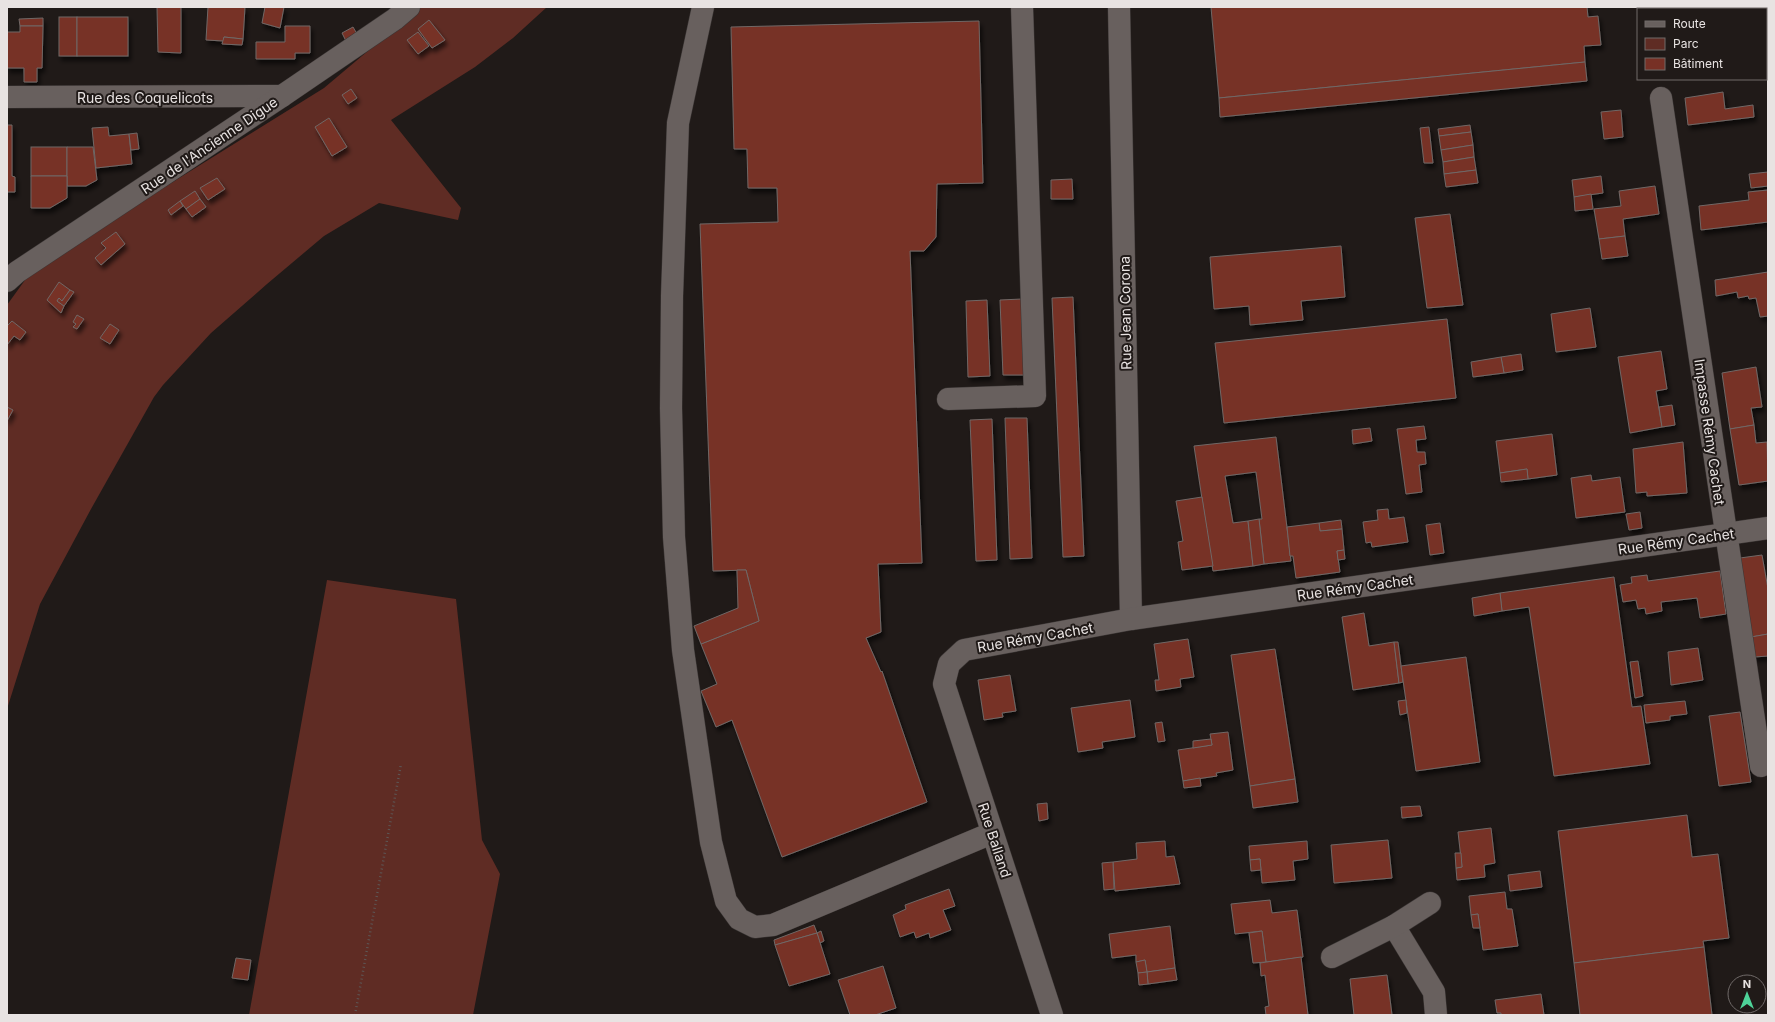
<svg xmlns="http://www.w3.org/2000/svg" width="1775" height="1022" viewBox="0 0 1775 1022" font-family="Inter,sans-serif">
  <defs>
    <filter id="shadow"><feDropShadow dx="2.5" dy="4.5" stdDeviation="2" flood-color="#0009"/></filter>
  </defs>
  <rect width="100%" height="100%" fill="#201a18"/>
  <!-- green -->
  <g fill="#5f2c24">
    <polygon points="420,7 547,7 513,38 475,67 391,120 461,208 458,220 379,203 324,236 267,284 211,333 163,385 154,397 91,509 40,604 7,709 7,305 33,269 324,88"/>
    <polygon points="327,580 456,599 482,840 500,874 473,1015 249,1015"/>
  </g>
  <!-- building -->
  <g fill="#773025" stroke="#706866" filter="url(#shadow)">
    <polygon points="157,7 181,7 181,53 158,52"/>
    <polygon points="208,7 245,7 243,39 224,37 224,41 206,40"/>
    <polygon points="265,7 284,7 280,28 262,23"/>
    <polygon points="1211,7 1587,7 1588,17 1598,16 1601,45 1584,46 1585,62 1219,98"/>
    <rect x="59" y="17" width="18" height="39"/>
    <rect x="77" y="17" width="51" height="39"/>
    <polygon points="43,18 43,26 20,26 19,19"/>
    <polygon points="429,20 445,40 432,48 418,29"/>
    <polygon points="979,21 983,183 937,184 936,237 924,251 910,251 922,563 878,564 881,632 866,638 881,672 882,671 927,802 782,857 732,720 716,727 701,691 717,684 701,644 759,621 746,570 713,571 700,224 778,222 777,188 748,188 747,149 734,149 731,27"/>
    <polygon points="20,26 43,26 42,68 37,68 37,82 24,82 24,68 7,68 7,32 20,32"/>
    <polygon points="285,26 310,26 310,53 295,53 295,59 256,59 256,42 285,42"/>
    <polygon points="353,27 357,34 346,41 342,33"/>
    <polygon points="418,32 429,46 418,54 407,40"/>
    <polygon points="224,37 243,39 242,45 222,44"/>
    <polygon points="1585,62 1587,81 1220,117 1219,98"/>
    <polygon points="351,89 357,98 348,104 342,95"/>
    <polygon points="1723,92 1725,109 1753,105 1754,117 1688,125 1685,98"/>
    <polygon points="1621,110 1623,137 1604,139 1601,112"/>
    <polygon points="329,118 347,147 332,156 315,127"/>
    <polygon points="7,125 12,125 12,176 15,177 15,192 7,192"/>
    <polygon points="1470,125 1471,132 1439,136 1438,129"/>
    <polygon points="108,127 109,136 129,134 132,164 96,168 92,128"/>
    <polygon points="1429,127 1433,163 1424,163 1420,128"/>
    <polygon points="1471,132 1473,145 1441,150 1439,136"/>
    <polygon points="137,133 139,149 131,150 129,134"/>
    <polygon points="1473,145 1474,157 1443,162 1441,150"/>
    <rect x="31" y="147" width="36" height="29"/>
    <polygon points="67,147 93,147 97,180 86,186 67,186"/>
    <polygon points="1474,157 1476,170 1444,174 1443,162"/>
    <polygon points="1476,170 1478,183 1446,187 1444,174"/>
    <polygon points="1768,172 1768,186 1751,188 1749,174"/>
    <polygon points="31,176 67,176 67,198 50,208 31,208"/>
    <polygon points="1601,176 1603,193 1574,197 1572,180"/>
    <polygon points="217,178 225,189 208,200 200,188"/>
    <polygon points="1072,179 1073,199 1051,199 1051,180"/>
    <polygon points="1655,186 1659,214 1623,219 1625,236 1599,239 1594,209 1621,206 1619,191"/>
    <polygon points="1768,190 1768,222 1701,230 1699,206 1749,200 1748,192"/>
    <polygon points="195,191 200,199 186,209 180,201"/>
    <polygon points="1591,194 1593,209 1575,211 1574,197"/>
    <polygon points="200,199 206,207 192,217 186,209"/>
    <polygon points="180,201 183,206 171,215 168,210"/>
    <polygon points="1450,214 1463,305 1427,308 1415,218"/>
    <polygon points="116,232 125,244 101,265 95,258 106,248 101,243"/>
    <polygon points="1625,236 1628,256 1602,259 1599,239"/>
    <polygon points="1341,246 1345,297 1301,301 1303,320 1250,325 1249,306 1214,309 1210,257"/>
    <polygon points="1768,272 1768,316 1760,317 1756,298 1749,299 1748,296 1738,298 1737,292 1716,296 1715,280"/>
    <polygon points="59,282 70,290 62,301 59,298 57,301 64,306 61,313 47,300"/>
    <polygon points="70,290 74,292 64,306 57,301 59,298 62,301"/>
    <polygon points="1073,297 1084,556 1063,557 1052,298"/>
    <polygon points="1022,299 1025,375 1003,375 1000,300"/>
    <polygon points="987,300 990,376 968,377 966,301"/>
    <polygon points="1590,308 1596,347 1556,352 1551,314"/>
    <polygon points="77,315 84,319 77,329 73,327 76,324 73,322"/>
    <polygon points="1447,319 1456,398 1224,423 1215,343"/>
    <polygon points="12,321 26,332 20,340 14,336 7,345 7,326"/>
    <polygon points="110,324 119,330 110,344 100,338"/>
    <polygon points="1661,351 1667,389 1656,391 1662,427 1630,433 1618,357"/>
    <polygon points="1521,354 1523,370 1504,373 1501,357"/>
    <polygon points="1501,357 1504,373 1473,377 1471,362"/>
    <polygon points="1756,367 1762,407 1751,408 1754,425 1730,429 1722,373"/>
    <polygon points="1672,405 1675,425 1662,427 1659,407"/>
    <polygon points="7,407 13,410 7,421"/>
    <polygon points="1005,418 1027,418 1032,558 1010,559"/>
    <polygon points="992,419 997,560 976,561 970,420"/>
    <polygon points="1754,425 1756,443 1767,442 1768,481 1739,485 1730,429"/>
    <polygon points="1424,426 1426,439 1416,440 1417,452 1425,452 1426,464 1419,465 1422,492 1406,494 1397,429"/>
    <polygon points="1370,428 1372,441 1353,444 1352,430"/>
    <polygon points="1552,434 1557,475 1528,479 1527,469 1500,473 1496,441"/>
    <polygon points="1276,437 1291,561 1264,564 1259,519 1262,519 1256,472 1225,476 1233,523 1248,521 1253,566 1213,571 1194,446"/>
    <polygon points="1683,442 1687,493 1647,496 1647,492 1636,493 1633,449"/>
    <polygon points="1527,469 1528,479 1501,482 1500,473"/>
    <polygon points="1591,475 1592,481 1620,477 1625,512 1576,518 1571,478"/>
    <polygon points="1202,497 1213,566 1182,570 1178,542 1183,541 1176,501"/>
    <polygon points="1388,509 1389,519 1404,517 1408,542 1372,547 1371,542 1366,543 1363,522 1378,520 1377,510"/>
    <polygon points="1640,512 1642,528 1629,530 1626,514"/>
    <polygon points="1259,519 1264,564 1253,566 1248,521"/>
    <polygon points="1341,520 1342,529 1320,531 1319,523"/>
    <polygon points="1319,523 1320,531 1342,529 1344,550 1337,551 1340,572 1296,578 1293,556 1290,556 1287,527"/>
    <polygon points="1440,523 1444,553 1430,555 1426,525"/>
    <polygon points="1344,550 1345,559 1338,560 1337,551"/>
    <polygon points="1762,555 1768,589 1768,634 1751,637 1740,558"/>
    <polygon points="737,570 746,570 759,621 701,644 694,626 738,608"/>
    <polygon points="1720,571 1726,614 1700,618 1697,598 1661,602 1662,611 1646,614 1645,608 1638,609 1636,600 1623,602 1620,585 1632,583 1631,577 1647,575 1648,581"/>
    <polygon points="1614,577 1632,707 1641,706 1650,764 1554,776 1529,607 1502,611 1500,593"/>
    <polygon points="1500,593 1502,611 1474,616 1472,598"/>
    <polygon points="1364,613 1369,646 1394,642 1399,683 1353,690 1342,617"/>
    <polygon points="1768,634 1768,656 1754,657 1751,637"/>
    <polygon points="1188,639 1194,677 1180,679 1181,687 1156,691 1155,680 1159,680 1154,644"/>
    <polygon points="1394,642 1398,642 1403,682 1399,683"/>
    <polygon points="1698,648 1703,680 1671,685 1668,652"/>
    <polygon points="1275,649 1295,779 1250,786 1231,655"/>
    <polygon points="1466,657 1480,762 1416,771 1401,666"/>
    <polygon points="1638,661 1643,696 1635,698 1630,662"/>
    <polygon points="1010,675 1016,711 1002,713 1003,717 984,720 978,680"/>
    <polygon points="1130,700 1135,737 1102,742 1103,748 1078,752 1071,708"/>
    <polygon points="1406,700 1407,713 1400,715 1398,701"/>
    <polygon points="1685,701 1687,714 1670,716 1670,720 1646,723 1644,705"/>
    <polygon points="1740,712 1751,782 1719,786 1709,716"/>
    <polygon points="1162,722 1165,741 1158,742 1155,723"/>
    <polygon points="1228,732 1233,770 1216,773 1217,776 1183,781 1178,750 1212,745 1210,734"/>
    <polygon points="1211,739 1212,745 1193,748 1193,741"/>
    <polygon points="1200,778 1201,786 1184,788 1183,781"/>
    <polygon points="1295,779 1298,802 1253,808 1250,786"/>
    <polygon points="1047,803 1048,819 1039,821 1037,804"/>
    <polygon points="1420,806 1422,816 1402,818 1401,807"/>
    <polygon points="1687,815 1692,857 1718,854 1729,938 1703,941 1704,947 1574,963 1558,831"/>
    <polygon points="1491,828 1495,863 1484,865 1485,877 1457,880 1456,868 1462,867 1458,832"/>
    <polygon points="1388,840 1392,878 1334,883 1331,845"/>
    <polygon points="1165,841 1166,857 1174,856 1180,884 1115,891 1113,862 1137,859 1136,843"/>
    <polygon points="1307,841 1308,859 1293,861 1295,880 1262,883 1260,859 1250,860 1249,846"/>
    <polygon points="1455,853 1461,853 1462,867 1456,868"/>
    <polygon points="1260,859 1261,870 1251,871 1250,860"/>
    <polygon points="1113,862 1114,889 1104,890 1102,863"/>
    <polygon points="1540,871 1542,887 1510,891 1508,875"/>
    <polygon points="949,889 955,906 943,910 951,930 930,938 929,933 916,938 914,932 900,937 893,915 906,909 905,905"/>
    <polygon points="1505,892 1507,909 1512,909 1518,946 1483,950 1478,914 1471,915 1469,896"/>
    <polygon points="1270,900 1272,913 1297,910 1303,957 1266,962 1262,931 1235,934 1231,904"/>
    <polygon points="1478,914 1480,928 1473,928 1471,915"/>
    <polygon points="814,925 817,933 775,945 774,940"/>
    <polygon points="1170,926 1175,968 1147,972 1145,960 1136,962 1136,955 1112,958 1109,934"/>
    <polygon points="821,931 824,941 820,943 817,933"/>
    <polygon points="1262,931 1266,962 1253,963 1249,933"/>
    <polygon points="817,933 830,974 789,986 775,945"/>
    <polygon points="1704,947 1712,1015 1580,1015 1574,963"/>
    <polygon points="1301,957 1308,1015 1266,1015 1265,1007 1269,1006 1265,975 1261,976 1260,963"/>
    <polygon points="236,958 251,960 248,980 232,978"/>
    <polygon points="1145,960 1147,972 1138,973 1136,962"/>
    <polygon points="883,966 896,1008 875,1015 850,1015 838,980"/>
    <polygon points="1175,968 1177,980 1148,984 1147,972"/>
    <polygon points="1147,972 1148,984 1139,985 1138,973"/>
    <polygon points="1387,975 1392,1015 1354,1015 1350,979"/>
    <polygon points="1541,994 1544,1015 1501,1015 1501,1013 1497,1013 1495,1000"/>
  </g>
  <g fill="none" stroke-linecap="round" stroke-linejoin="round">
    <!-- minor casing -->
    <g stroke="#3b3635" stroke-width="23">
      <g id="minor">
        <polyline points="703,7 678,123 672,296 671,408 674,537 683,650 711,842 726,901 739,919 755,927 773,925 992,833"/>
        <polyline points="1119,7 1131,619"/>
        <polyline points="7,97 282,96"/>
        <polyline points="1661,98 1761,766"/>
        <polyline points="7,281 17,272 282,96 395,19 409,7"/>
        <polyline points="948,399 1035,396 1022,7"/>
        <polyline points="1394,926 1434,992 1436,1015"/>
        <polyline points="1332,957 1394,926 1430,903"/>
        <polyline points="1052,1015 944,684 949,664 964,650 1131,619 1768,528"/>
      </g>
    </g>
    <!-- path -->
    <polyline stroke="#5d5756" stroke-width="2.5" stroke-dasharray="1 3" stroke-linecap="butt" points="355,1015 401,764"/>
    <!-- minor -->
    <use href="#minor" stroke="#68605e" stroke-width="22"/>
  </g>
  <g text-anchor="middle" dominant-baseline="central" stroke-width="4" stroke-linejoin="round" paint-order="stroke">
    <!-- street labels -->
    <g font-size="14" fill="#e8e3e2" stroke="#201a18">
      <text x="145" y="97">Rue des Coquelicots</text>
      <text transform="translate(209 145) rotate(-34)">Rue de l'Ancienne Digue</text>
      <text transform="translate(1125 313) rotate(-91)">Rue Jean Corona</text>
      <text transform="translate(1710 432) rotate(82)">Impasse Rémy Cachet</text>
      <text transform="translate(1676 541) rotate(-8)">Rue Rémy Cachet</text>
      <text transform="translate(1355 587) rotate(-8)">Rue Rémy Cachet</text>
      <text transform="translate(1035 637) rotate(-10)">Rue Rémy Cachet</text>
      <text transform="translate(995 840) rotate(72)">Rue Balland</text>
    </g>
  </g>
  <!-- border -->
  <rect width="1775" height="1022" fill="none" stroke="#e8e3e2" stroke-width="16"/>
  <!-- legend -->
  <rect x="1637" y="8" width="130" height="72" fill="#201a18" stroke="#706a69"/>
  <rect x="1645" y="21" width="20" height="6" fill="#68605e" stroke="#706a69"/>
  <text x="1673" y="28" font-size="12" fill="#e8e3e2">Route</text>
  <rect x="1645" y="38" width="20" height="12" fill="#5f2c24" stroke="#706a69"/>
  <text x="1673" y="48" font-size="12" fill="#e8e3e2">Parc</text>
  <rect x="1645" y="58" width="20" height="12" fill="#773025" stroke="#706a69"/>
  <text x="1673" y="68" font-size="12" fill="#e8e3e2">Bâtiment</text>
  <!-- north arrow -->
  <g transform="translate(1747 994)"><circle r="19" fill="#201a18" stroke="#706a69"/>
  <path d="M0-3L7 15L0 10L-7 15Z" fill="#4ed399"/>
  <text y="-6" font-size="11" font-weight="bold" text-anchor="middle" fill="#e8e3e2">N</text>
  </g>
</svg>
